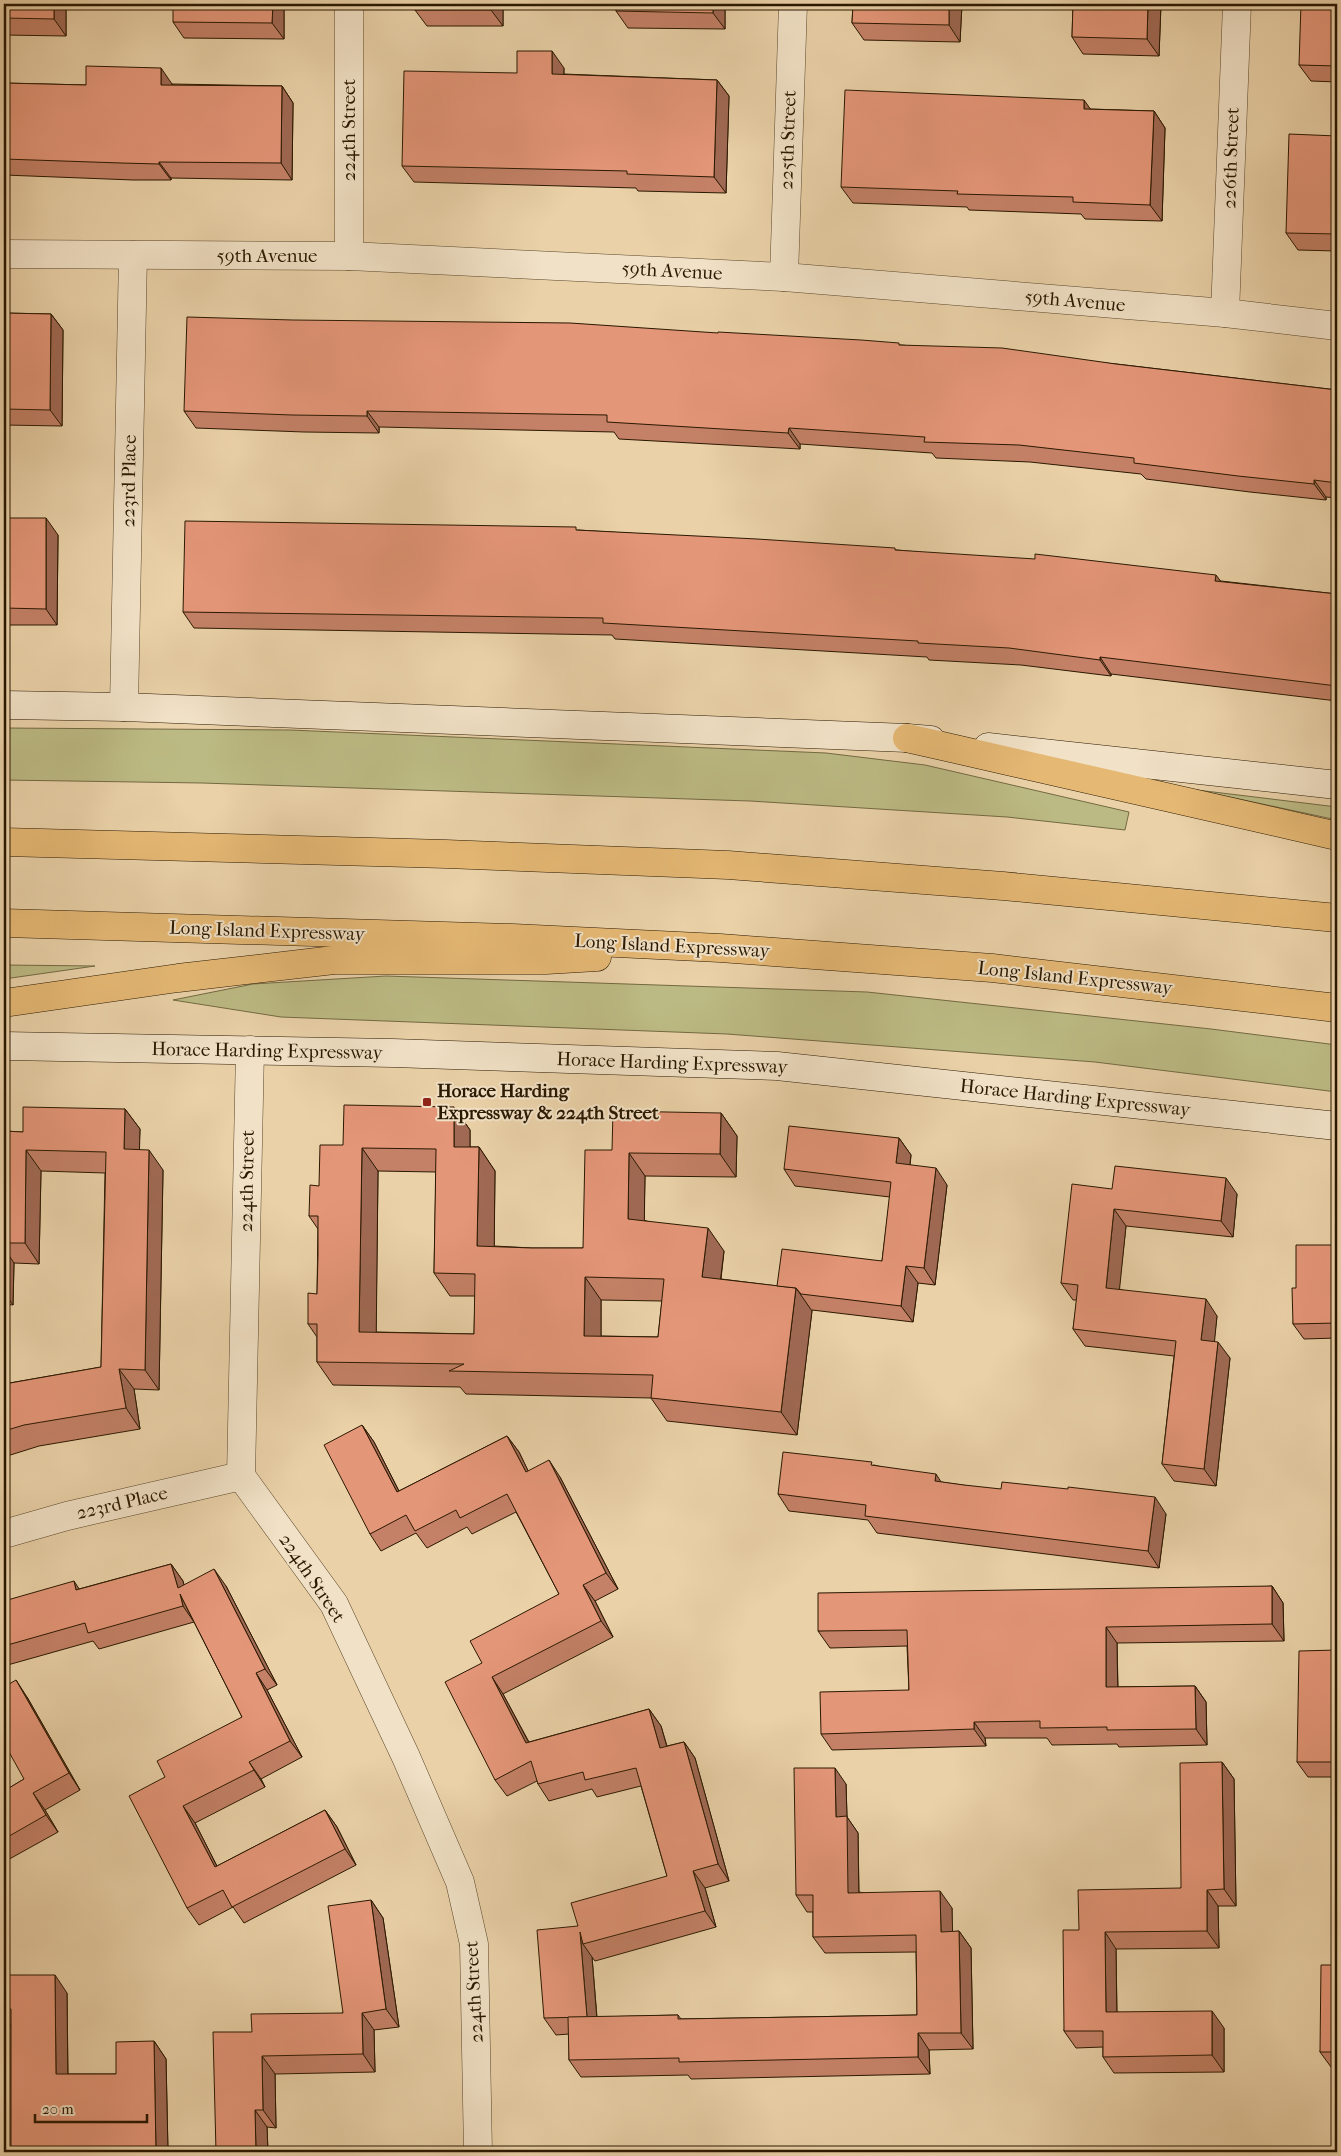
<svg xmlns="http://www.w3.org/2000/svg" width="1341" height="2156" viewBox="0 0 1341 2156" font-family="'IM FELL French Canon',serif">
  <rect width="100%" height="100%" fill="#ead1a8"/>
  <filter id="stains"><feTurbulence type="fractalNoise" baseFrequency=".004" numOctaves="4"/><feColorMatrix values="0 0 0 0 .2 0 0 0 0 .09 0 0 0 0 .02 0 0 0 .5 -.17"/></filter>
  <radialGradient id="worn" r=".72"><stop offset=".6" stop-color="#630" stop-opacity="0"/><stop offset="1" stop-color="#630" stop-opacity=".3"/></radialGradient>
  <!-- green -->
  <g fill="#bcba84" stroke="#736942">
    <polygon points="4,728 290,730 826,753 925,765 1129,812 1125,830 1007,817 750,801 202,783 4,780"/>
    <polygon points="1197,790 1337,807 1337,820"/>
    <polygon points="4,965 95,966 4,979"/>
    <polygon points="386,976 867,992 1211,1029 1337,1045 1337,1092 1095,1062 727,1034 281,1017 173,1000 253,984"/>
  </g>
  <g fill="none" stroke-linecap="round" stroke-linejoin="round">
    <!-- minor casing -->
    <g stroke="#5a462a" stroke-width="29">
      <g id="minor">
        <polyline points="349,4 349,256"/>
        <polyline points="4,254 349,256 784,277 1225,313 1337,326"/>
        <polyline points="784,277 793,4"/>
        <polyline points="1225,313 1237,4"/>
        <polyline points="124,707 133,255"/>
        <polyline points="250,1050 241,1476 334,1604 406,1757 460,1882 474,1944 478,2152"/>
        <polyline points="4,1534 67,1516 241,1476"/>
      </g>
    </g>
    <!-- secondary casing -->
    <g stroke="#2a1800" stroke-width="29">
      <g id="secondary">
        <polyline points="4,705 124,707 907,738 931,740"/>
        <polyline points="988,747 1337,785"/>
        <polyline points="4,1046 393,1053 777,1066 1337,1126"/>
      </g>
    </g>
    <!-- motorway casing -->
    <g stroke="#2a1800" stroke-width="29">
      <g id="motorway">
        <polyline points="907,738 1337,836"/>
        <polyline points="4,842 446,854 728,865 1003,886 1337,918"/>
        <polyline points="4,923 513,938 720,948 992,968 1337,1008"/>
        <polyline points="4,1003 178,978 334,960 546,960 597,957"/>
      </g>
    </g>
    <!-- minor -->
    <use href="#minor" stroke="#f1e1c6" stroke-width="28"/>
    <!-- secondary -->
    <use href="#secondary" stroke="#f1e1c6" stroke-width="28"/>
    <!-- motorway -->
    <use href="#motorway" stroke="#e5b874" stroke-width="28"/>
  </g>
  <!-- wall -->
  <g fill="#c48167" stroke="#2a1800" fill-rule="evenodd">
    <polygon points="4,4 66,4 66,36 4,35"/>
    <polygon points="284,4 284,39 184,38 173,22"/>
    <polygon points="415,4 503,4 503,26 427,26 415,10"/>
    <polygon points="616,4 725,4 725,29 628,28 616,11"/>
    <polygon points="853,4 962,4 960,42 864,40 852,23"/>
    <polygon points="1073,4 1161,4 1159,56 1083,54 1072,37"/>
    <polygon points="1337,4 1337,82 1311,81 1299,65"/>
    <polygon points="564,68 564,74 717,80 729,96 726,193 638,191 636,188 414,182 402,166 517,73"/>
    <polygon points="4,83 86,85 172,84 282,86 293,103 292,180 171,178 171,180 133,180 4,175"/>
    <polygon points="1090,109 1154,111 1165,128 1162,221 1085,219 1081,214 969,210 967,207 853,203 841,187"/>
    <polygon points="1337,136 1337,251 1298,250 1286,233"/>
    <polygon points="4,313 51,314 63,330 62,426 4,425"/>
    <polygon points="901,345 1116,364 1337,390 1337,498 1326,497 1326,500 1250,492 1146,479 1141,474 1030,462 936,458 932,453 800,444 800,449 619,439 614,432 379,427 379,433 304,432 196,428 184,411"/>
    <polygon points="4,518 58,535 57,625 4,625"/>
    <polygon points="578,530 897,550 1221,581 1337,594 1337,701 1111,674 1111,676 1021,665 929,660 927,657 615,639 612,635 194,628 183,612"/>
    <path d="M454,1107L470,1130V1147H479L495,1171L494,1246L532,1248H583L612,1150L721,1113L737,1136L736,1177L645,1176L644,1220L724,1251L721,1279L777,1286L882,1261L890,1197L795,1186L784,1169L899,1138L911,1155L910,1165L947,1185L935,1285L918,1283L913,1322L812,1310L797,1435L667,1421L651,1398L466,1394L460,1387L333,1385L317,1362V1337L308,1324L317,1294L318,1229L309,1216L319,1186L343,1145ZM378,1171L436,1172L434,1273L450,1296H475L474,1334L376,1332ZM601,1300L662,1301L658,1337L601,1336Z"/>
    <polygon points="125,1109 140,1129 139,1150 163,1170 159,1390 134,1389 140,1429 39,1446 4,1457 4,1384 101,1367 105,1173 41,1171 39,1264 14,1263 13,1305 4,1304 4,1131 23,1132"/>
    <polygon points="1112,1189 1237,1194 1233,1237 1126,1226 1119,1289 1217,1316 1214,1341 1230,1358 1216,1486 1174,1481 1162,1464 1174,1356 1085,1346 1073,1329 1077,1300 1073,1300 1061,1283"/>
    <polygon points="1337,1245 1337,1338 1304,1339 1293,1324 1296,1288"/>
    <polygon points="362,1425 374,1442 399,1491 507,1436 519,1452 528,1471 560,1477 618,1589 595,1601 613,1637 503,1694 529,1742 649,1709 661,1726 667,1746 684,1742 695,1758 729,1881 705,1888 716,1927 595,1961 592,1957 597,2017 678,2015 681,2019 917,2015 916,1952 825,1953 813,1937 813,1912 807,1912 796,1895 846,1784 847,1817 858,1833 859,1892 952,1908 952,1932 959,1931 971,1948 973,2049 929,2050 930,2074 691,2079 688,2075 581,2077 569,2060 569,2034 556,2035 544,2018 578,1926 667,1876 641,1786 597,1797 592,1789 549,1801 538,1784 537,1781 507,1796 495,1780 482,1663 559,1594 516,1512 472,1534 467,1527 427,1548 416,1533 381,1551 370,1534"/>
    <polygon points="874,1465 941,1482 1166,1514 1159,1568 877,1533 868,1520 789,1511 778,1494"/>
    <polygon points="171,1564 183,1581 184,1585 226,1586 277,1685 267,1690 302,1757 261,1779 265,1787 195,1823 217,1866 325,1810 337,1827 356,1865 244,1923 233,1907 199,1925 187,1908 165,1777 242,1717 194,1622 99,1649 93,1641 4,1666 4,1601 79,1589"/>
    <polygon points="1272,1586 1283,1603 1284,1641 1117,1643 1118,1687 1195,1686 1206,1702 1207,1745 1119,1747 1117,1744 1052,1745 1047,1738 985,1738 986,1746 832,1750 821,1734 909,1690 907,1646 830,1648 818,1631"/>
    <polygon points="1337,1650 1337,1777 1308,1777 1297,1762"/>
    <polygon points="27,1697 80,1790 45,1810 58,1832 4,1862 4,1791 24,1779"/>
    <polygon points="1222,1762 1234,1779 1236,1906 1218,1906 1219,1948 1116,1949 1117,2012 1224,2028 1224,2072 1114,2073 1103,2057 1103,2047 1076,2048 1064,2031 1079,1930 1181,1888"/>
    <polygon points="371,1900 383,1918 399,2027 374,2030 375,2072 275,2074 276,2128 267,2127 268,2152 216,2152 252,2032 343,2013"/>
    <polygon points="1337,1965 1337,2067 1331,2067 1320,2052"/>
    <polygon points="4,1975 67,1993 68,2074 116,2074 154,2041 166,2059 168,2152 11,2152 11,2025 4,2023"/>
  </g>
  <!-- shaded-wall -->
  <g fill="#a06954" stroke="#2a1800">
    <polygon points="54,4 66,4 66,36 54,19"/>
    <polygon points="273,4 284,4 284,39 272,23"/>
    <polygon points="491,4 503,4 503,26 491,10"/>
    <polygon points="713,4 725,4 725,29 713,13"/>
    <polygon points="949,4 962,4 960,42 949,25"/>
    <polygon points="1148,4 1161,4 1159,56 1147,39"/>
    <polygon points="552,51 564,68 563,90 552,74"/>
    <polygon points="161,68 172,84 172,101 161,85"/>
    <polygon points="717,80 729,96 726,193 714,177"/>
    <polygon points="282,86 293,103 292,180 281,163"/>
    <polygon points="1084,100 1096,117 1084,109"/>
    <polygon points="1154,111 1165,128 1162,221 1150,205"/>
    <polygon points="159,162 171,178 171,180 159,164"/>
    <polygon points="51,314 63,330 62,426 50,410"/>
    <polygon points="367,411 379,427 379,433 367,416"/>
    <polygon points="789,428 800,444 800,449 788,433"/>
    <polygon points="1314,480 1326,497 1326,500 1314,484"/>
    <polygon points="46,518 58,535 57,625 46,609"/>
    <polygon points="1216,575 1228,591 1215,581"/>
    <polygon points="1100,657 1111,674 1111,676 1100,660"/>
    <polygon points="454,1107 470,1130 470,1170 454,1147"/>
    <polygon points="125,1109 140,1129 139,1170 124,1149"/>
    <polygon points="721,1113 737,1136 736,1177 720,1154"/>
    <polygon points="899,1138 911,1155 908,1180 896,1163"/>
    <polygon points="479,1147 495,1171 494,1269 477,1246"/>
    <polygon points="362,1148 378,1171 376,1355 359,1332"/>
    <polygon points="26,1150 41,1171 39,1264 25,1243"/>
    <polygon points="149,1150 163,1170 159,1390 145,1370"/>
    <polygon points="629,1153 645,1176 644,1242 628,1219"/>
    <polygon points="936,1168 947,1185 935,1285 924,1268"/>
    <polygon points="1226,1178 1237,1194 1233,1237 1221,1221"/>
    <polygon points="1114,1209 1126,1226 1118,1304 1106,1288"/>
    <polygon points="708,1228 724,1251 718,1300 702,1277"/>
    <polygon points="4,1248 14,1263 13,1305 4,1292"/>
    <polygon points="906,1266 918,1283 913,1322 901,1306"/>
    <polygon points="585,1277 601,1300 601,1359 584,1336"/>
    <polygon points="796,1288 812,1311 797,1435 781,1412"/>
    <polygon points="1206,1299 1217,1316 1213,1357 1201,1340"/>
    <polygon points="1218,1342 1230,1358 1216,1486 1204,1469"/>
    <polygon points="119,1369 134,1389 140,1429 126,1408"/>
    <polygon points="362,1425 374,1442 408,1509 397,1492"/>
    <polygon points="507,1436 519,1452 537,1489 526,1472"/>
    <polygon points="549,1460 560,1477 618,1589 606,1573"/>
    <polygon points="936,1474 947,1491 935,1481"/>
    <polygon points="1155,1497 1166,1514 1159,1568 1148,1551"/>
    <polygon points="171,1564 183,1581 189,1605 178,1588"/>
    <polygon points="214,1569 226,1586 277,1685 265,1669"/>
    <polygon points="74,1581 85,1598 76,1590"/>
    <polygon points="583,1585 595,1601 613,1637 601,1621"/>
    <polygon points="1272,1586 1283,1603 1284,1641 1272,1624"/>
    <polygon points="180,1594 194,1622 183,1606"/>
    <polygon points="1106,1627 1117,1643 1118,1704 1106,1687"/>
    <polygon points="256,1673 267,1690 302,1757 290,1741"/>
    <polygon points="492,1677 503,1694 538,1760 526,1743"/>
    <polygon points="16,1680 27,1697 80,1790 69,1773"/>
    <polygon points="1195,1686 1206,1702 1207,1745 1196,1729"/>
    <polygon points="649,1709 661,1726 672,1765 660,1748"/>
    <polygon points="974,1722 985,1738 986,1746 974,1729"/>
    <polygon points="684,1742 695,1758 729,1881 718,1864"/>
    <polygon points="249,1762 261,1779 265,1787 254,1770"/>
    <polygon points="1222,1762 1234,1779 1236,1906 1224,1889"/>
    <polygon points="835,1768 846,1784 847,1817 858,1833 859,1909 848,1893 836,1817"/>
    <polygon points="33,1793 45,1810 58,1832 46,1815"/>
    <polygon points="183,1806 195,1823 226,1884 215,1867"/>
    <polygon points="325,1810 337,1827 356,1865 345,1849"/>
    <polygon points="693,1871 705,1888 716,1927 705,1911"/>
    <polygon points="1207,1890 1218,1906 1219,1948 1207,1931"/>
    <polygon points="940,1891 952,1908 953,1948 941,1932"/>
    <polygon points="371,1900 383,1918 399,2027 386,2009"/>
    <polygon points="959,1931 971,1948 973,2049 961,2033"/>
    <polygon points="580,1932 583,1944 592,1957 598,2033 587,2017"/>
    <polygon points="1105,1932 1116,1949 1117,2028 1106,2012"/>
    <polygon points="55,1975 67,1993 68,2091 56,2074"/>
    <polygon points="1212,2011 1224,2028 1224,2072 1212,2055"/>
    <polygon points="362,2013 374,2030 375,2072 363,2054"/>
    <polygon points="918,2033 929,2050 930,2074 918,2057"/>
    <polygon points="154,2041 166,2059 168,2152 156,2152"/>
    <polygon points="262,2056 275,2074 276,2128 263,2110"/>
    <polygon points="255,2110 267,2127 268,2152 256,2152"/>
  </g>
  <!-- building -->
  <g fill="#e49678" stroke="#2a1800" fill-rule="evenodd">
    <polygon points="4,4 54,4 54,19 4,18"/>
    <polygon points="173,4 273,4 272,23 173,22"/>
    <rect x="415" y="4" width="76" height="6"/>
    <polygon points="616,4 713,4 713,13 616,11"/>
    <polygon points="853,4 949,4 949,25 852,23"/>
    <polygon points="1073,4 1148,4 1147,39 1072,37"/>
    <polygon points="1301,4 1337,4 1337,66 1299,65"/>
    <polygon points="517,51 552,51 552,74 717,80 714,177 627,174 627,171 402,166 404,71 517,73"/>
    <polygon points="86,66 161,68 161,85 282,86 281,163 159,162 159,164 121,163 4,159 4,83 86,85"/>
    <polygon points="845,90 1084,100 1084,109 1154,111 1150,205 1073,202 1073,197 957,194 958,191 841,187"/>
    <polygon points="1289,134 1337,136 1337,234 1286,233"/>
    <polygon points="4,313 51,314 50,410 4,409"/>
    <polygon points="187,317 293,320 570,323 718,333 718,332 861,340 899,343 899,345 1002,348 1116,364 1337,390 1337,483 1314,480 1314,484 1238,476 1134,463 1134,458 1019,445 924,442 925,437 789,428 788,433 607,422 607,415 367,411 367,416 292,415 184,411"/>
    <polygon points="4,518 46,518 46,609 4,608"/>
    <polygon points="185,521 576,527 576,530 757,539 895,548 895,550 1035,559 1035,554 1216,575 1215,581 1337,594 1337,686 1100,657 1100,660 1009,648 918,643 918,641 603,623 603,618 183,612"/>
    <path d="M344,1105L454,1107V1147H479L477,1246L532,1248H583L585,1150H612L613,1111L721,1113L720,1154L629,1153L628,1219L708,1228L702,1277L796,1288L781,1412L651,1398L653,1375L449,1371L464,1364L317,1362V1324H308V1293L317,1294L318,1254V1216H309L310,1185L319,1186L320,1145H343ZM362,1148L436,1149L434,1273L475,1274L474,1334L359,1332ZM585,1277L664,1279L658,1337L584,1336Z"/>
    <polygon points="23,1107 125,1109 124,1149 149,1150 145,1370 119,1369 126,1408 24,1425 4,1431 4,1384 10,1383 101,1367 106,1152 26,1150 25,1243 4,1243 4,1131 23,1132"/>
    <polygon points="789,1126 899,1138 896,1163 936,1168 924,1268 906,1266 901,1306 801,1294 796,1288 777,1286 782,1249 882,1261 891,1182 784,1169"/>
    <polygon points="1115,1166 1226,1178 1221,1221 1114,1209 1106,1288 1206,1299 1201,1340 1218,1342 1204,1469 1162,1464 1176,1341 1073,1329 1078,1285 1061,1283 1072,1184 1112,1189"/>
    <polygon points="1296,1245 1337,1245 1337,1323 1293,1324 1292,1288 1296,1288"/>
    <polygon points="362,1425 397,1492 507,1436 526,1472 549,1460 606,1573 583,1585 601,1621 492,1677 526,1743 649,1709 660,1748 684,1742 718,1864 693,1871 705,1911 583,1944 580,1932 587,2017 544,2018 537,1930 578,1926 571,1903 667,1876 636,1768 585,1780 583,1772 538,1784 531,1761 495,1780 445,1682 482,1663 470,1641 559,1594 507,1494 460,1518 456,1510 415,1531 406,1515 370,1534 324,1445"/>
    <polygon points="783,1452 872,1462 871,1465 936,1474 935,1481 964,1485 1001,1489 1002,1482 1068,1489 1068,1487 1155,1497 1148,1551 865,1516 866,1505 778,1494"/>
    <polygon points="171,1564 178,1588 214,1569 265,1669 256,1673 290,1741 249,1762 254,1770 183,1806 215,1867 325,1810 345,1849 232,1907 223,1890 187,1908 129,1796 165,1777 157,1761 242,1717 180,1594 183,1606 88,1633 85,1623 4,1646 4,1601 74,1581 76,1590"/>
    <polygon points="1272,1586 1272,1624 1106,1627 1106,1687 1195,1686 1196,1729 1107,1730 1107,1727 1040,1728 1040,1721 974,1722 974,1729 821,1734 820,1692 909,1690 907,1630 818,1631 818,1593"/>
    <polygon points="1337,1650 1337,1762 1297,1762 1299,1651"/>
    <polygon points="16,1680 69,1773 33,1793 46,1815 4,1839 4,1791 24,1779 4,1743 4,1687"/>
    <polygon points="1222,1762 1224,1889 1207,1890 1207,1931 1105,1932 1106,2012 1212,2011 1212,2055 1103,2057 1103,2031 1064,2031 1063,1930 1079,1930 1078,1890 1181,1888 1180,1763"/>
    <polygon points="794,1768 835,1768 836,1817 847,1816 848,1893 940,1891 941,1932 959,1931 961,2033 918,2033 918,2057 679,2062 679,2058 569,2060 568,2017 678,2015 678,2019 917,2015 916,1935 813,1937 813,1895 796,1895"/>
    <polygon points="371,1900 386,2009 362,2013 363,2054 262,2056 263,2110 255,2110 256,2152 216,2152 213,2032 252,2032 251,2014 343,2013 328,1906"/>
    <polygon points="1321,1965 1337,1965 1337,2052 1320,2052"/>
    <polygon points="4,1975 55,1975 56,2074 116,2074 116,2042 154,2041 156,2152 11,2152 11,2009 4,2008"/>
  </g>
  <!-- markers -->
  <rect fill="#8f2418" stroke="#f1e1c6" stroke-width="2" x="422" y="1097" width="10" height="10" rx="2.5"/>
  <g text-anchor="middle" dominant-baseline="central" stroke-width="4" stroke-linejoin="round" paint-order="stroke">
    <!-- street labels -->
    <g font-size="19" fill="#2a1800" stroke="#f1e1c6">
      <text transform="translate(349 130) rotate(-90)">224th Street</text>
      <text transform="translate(788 140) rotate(-88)">225th Street</text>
      <text transform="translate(1231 158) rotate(-88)">226th Street</text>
      <text x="267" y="256">59th Avenue</text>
      <text transform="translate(672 271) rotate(3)">59th Avenue</text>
      <text transform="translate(1075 301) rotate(5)">59th Avenue</text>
      <text transform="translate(129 481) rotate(-89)">223rd Place</text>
      <text transform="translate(267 931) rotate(2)">Long Island Expressway</text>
      <text transform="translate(672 946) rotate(3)">Long Island Expressway</text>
      <text transform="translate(1075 978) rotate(6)">Long Island Expressway</text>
      <text transform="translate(267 1051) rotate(1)">Horace Harding Expressway</text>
      <text transform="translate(672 1063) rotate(2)">Horace Harding Expressway</text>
      <text transform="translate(1075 1098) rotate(6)">Horace Harding Expressway</text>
      <text transform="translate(247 1181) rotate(-89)">224th Street</text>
      <text transform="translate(122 1503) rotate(-13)">223rd Place</text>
      <text transform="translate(312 1578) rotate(56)">224th Street</text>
      <text transform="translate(474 1992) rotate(-93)">224th Street</text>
    </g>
    <!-- poi labels -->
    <g font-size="19" font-weight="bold" fill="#2a1800" stroke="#f1e1c6" text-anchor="start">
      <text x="437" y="1091">Horace Harding<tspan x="437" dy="22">Expressway &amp; 224th Street</tspan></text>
    </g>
  </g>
  <!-- margin -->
  <rect width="1341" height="2156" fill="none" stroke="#ead1a8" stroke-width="20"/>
  <rect x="5" y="5" width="1331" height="2146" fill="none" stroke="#2a1800" stroke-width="2.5"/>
  <rect x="10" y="10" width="1321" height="2136" fill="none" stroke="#2a1800"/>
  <!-- scale -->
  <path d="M35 2114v8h112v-8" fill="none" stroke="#2a1800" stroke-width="2.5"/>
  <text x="42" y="2114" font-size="15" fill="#2a1800" stroke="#f1e1c6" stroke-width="4" paint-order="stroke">20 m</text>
  <rect width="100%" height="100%" filter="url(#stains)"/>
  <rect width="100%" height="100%" fill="url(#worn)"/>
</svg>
